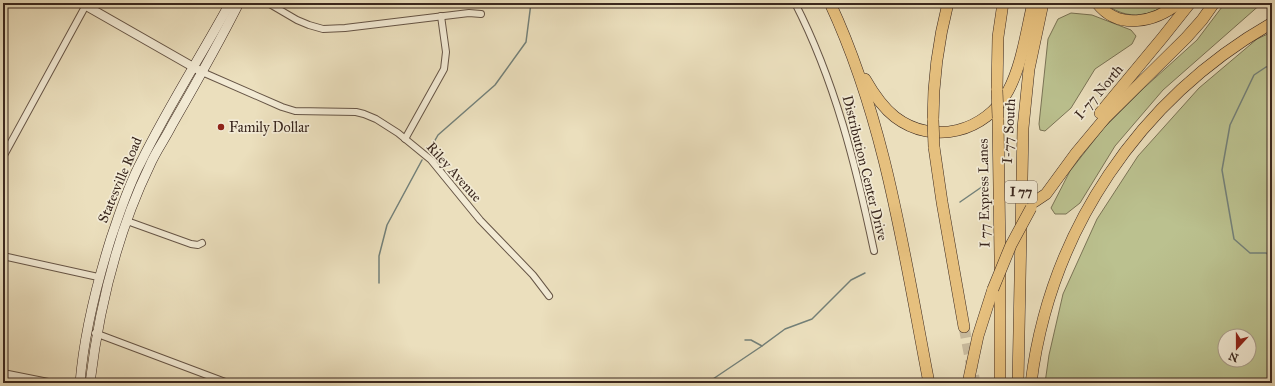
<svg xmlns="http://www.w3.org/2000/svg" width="1275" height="386" viewBox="0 0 1275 386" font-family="'IM FELL Great Primer',serif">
  <rect width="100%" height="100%" fill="#ebdfbd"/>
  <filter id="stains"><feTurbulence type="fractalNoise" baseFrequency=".005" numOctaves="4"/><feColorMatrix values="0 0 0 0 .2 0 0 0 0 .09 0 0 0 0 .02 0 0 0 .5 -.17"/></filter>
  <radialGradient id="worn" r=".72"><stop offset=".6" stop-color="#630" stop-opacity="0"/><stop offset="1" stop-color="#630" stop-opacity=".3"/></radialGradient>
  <!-- green -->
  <g fill="#bbc18f" stroke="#7a7456" fill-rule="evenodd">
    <path d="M1105,3H1165C1150,20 1121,18 1105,3Z"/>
    <polygon points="1225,3 1262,3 1163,90 1115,146 1080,203 1066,214 1055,214 1051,208 1070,171 1103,129 1145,87 1197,40"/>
    <polygon points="1071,13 1092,15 1131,30 1136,36 1132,44 1095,69 1071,108 1045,131 1040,130 1039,124 1048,39 1058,19"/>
    <path d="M1272,32V383H1045L1049,355L1063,294L1097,219L1138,156L1199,88L1257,39ZM1225,336H1249V360H1225Z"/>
  </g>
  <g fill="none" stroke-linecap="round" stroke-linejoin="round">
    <!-- stream -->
    <g stroke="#738079" stroke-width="1.5">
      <polyline points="300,7 302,3"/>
      <polyline points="1272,66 1266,67 1254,75 1230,125 1222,170 1234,239 1250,253 1266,253 1272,256"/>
      <polyline points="430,149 438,135 495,85 526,42 531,3"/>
      <polyline points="960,202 986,184 988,184"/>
      <polyline points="379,283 379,256 387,225 422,160"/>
      <polyline points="745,340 751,340 762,346"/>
      <polyline points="707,383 762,346 785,329 812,319 851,280 865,273"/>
    </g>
    <!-- motorway-tunnel -->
    <polyline stroke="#c8ba9d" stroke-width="11" stroke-dasharray="11 5.5" stroke-linecap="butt" points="964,327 975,383"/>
    <!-- minor casing -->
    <g stroke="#665546" stroke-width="8">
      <g id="minor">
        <polyline points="268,3 297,20 309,25 323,29 345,28 469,13 481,14"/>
        <path d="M795,3C835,81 856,166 874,251"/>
        <polyline points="202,72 282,107 295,111 356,112 364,114 376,119 398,133 431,160 480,220 533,275 549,296"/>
        <polyline points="405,139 444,69 446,52 441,16"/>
        <polyline points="3,157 86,5"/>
        <polyline points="127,221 191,244 198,245 202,243"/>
        <polyline points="3,256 98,277"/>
        <polyline points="95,333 228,383"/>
      </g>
    </g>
    <!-- tertiary casing -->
    <g stroke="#665546" stroke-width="10">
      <g id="tertiary">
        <polyline points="81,3 202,72"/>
        <polyline points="3,374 48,383"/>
      </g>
    </g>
    <!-- secondary casing -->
    <g stroke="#3a271e" stroke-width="10">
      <g id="secondary">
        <path d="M80,383C84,333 96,286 111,238C120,212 128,186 141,162C168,107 201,56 230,3"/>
        <path d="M90,383C99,308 117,233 150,165C156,151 165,139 172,125C195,85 218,45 239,3"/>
      </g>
    </g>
    <!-- motorway casing -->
    <g stroke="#3a271e" stroke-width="12">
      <g id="motorway">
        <path d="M830,3C886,123 904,254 929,383"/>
        <path d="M1097,3C1119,31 1155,22 1179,3"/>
        <path d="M865,79C873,93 882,107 895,117C933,146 986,132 1008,91C1022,65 1026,32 1033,3"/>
        <polyline points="997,90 998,37 1003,3"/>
        <polyline points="1100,113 1163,37 1190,3"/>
        <polyline points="998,118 1000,256 1000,383"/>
        <path d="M933,120C933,80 938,42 948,3"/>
        <polyline points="934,147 942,202 964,327"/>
        <polyline points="1034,202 1046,194 1076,153 1106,117 1186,38 1202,20 1214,3"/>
        <polyline points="968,383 978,336 993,289"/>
        <polyline points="1018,383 1023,128 1029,69 1043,3"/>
        <path d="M1031,383C1050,231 1139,99 1272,23"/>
      </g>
    </g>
    <!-- minor -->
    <use href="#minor" stroke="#f2ead4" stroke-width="6"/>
    <!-- tertiary -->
    <use href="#tertiary" stroke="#f2ead4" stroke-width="8"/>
    <!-- secondary -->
    <use href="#secondary" stroke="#f2ead4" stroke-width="9"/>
    <!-- motorway -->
    <use href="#motorway" stroke="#e6c07e" stroke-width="11"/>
    <!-- motorway-bridge casing -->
    <g stroke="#3a271e" stroke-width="12" stroke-linecap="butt">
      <g id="motorway-bridge">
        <polyline points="997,90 998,118"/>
        <polyline points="933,120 934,147"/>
        <polyline points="993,289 1011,245 1031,208"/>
      </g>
    </g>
    <!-- motorway-bridge -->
    <use href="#motorway-bridge" stroke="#e6c07e" stroke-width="11"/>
  </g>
  <!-- markers -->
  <circle fill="#8f2418" stroke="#f2ead4" stroke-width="1.5" cx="221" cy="127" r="4"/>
  <g text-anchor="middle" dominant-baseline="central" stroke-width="3.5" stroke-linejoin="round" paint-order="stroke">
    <!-- shield labels -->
    <rect fill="#f2ead4" stroke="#716255" stroke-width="1" x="1005" y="181" width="32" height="22" rx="3"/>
    <g font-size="13" font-weight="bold" fill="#3a271e">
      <text x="1021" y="192">I 77</text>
    </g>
    <!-- street labels -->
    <g font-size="14" fill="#3a271e" stroke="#f2ead4">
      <text transform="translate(1099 92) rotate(-50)">I-77 North</text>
      <text transform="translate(1009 131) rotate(-87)">I-77 South</text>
      <text transform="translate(865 168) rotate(76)">Distribution Center Drive</text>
      <text transform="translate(454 172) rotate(48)">Riley Avenue</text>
      <text transform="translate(120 180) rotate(-67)">Statesville Road</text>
      <text transform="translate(984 193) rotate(-91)">I 77 Express Lanes</text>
    </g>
    <!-- poi labels -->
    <g font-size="14" fill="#3a271e" stroke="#f2ead4" text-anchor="start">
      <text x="229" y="127">Family Dollar</text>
    </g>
  </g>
  <!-- margin -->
  <rect width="1275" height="386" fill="none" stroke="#ebdfbd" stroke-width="16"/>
  <rect x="4" y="4" width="1267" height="378" fill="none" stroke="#3a271e" stroke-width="2"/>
  <rect x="8" y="8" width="1259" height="370" fill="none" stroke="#3a271e"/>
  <!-- north arrow -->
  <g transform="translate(1237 348) rotate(201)"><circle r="19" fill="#f2ead4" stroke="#a89c8b"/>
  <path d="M0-3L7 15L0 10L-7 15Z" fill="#8f2418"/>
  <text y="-6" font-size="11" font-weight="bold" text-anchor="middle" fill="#3a271e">N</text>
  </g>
  <rect width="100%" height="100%" filter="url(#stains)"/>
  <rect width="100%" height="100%" fill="url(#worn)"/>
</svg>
